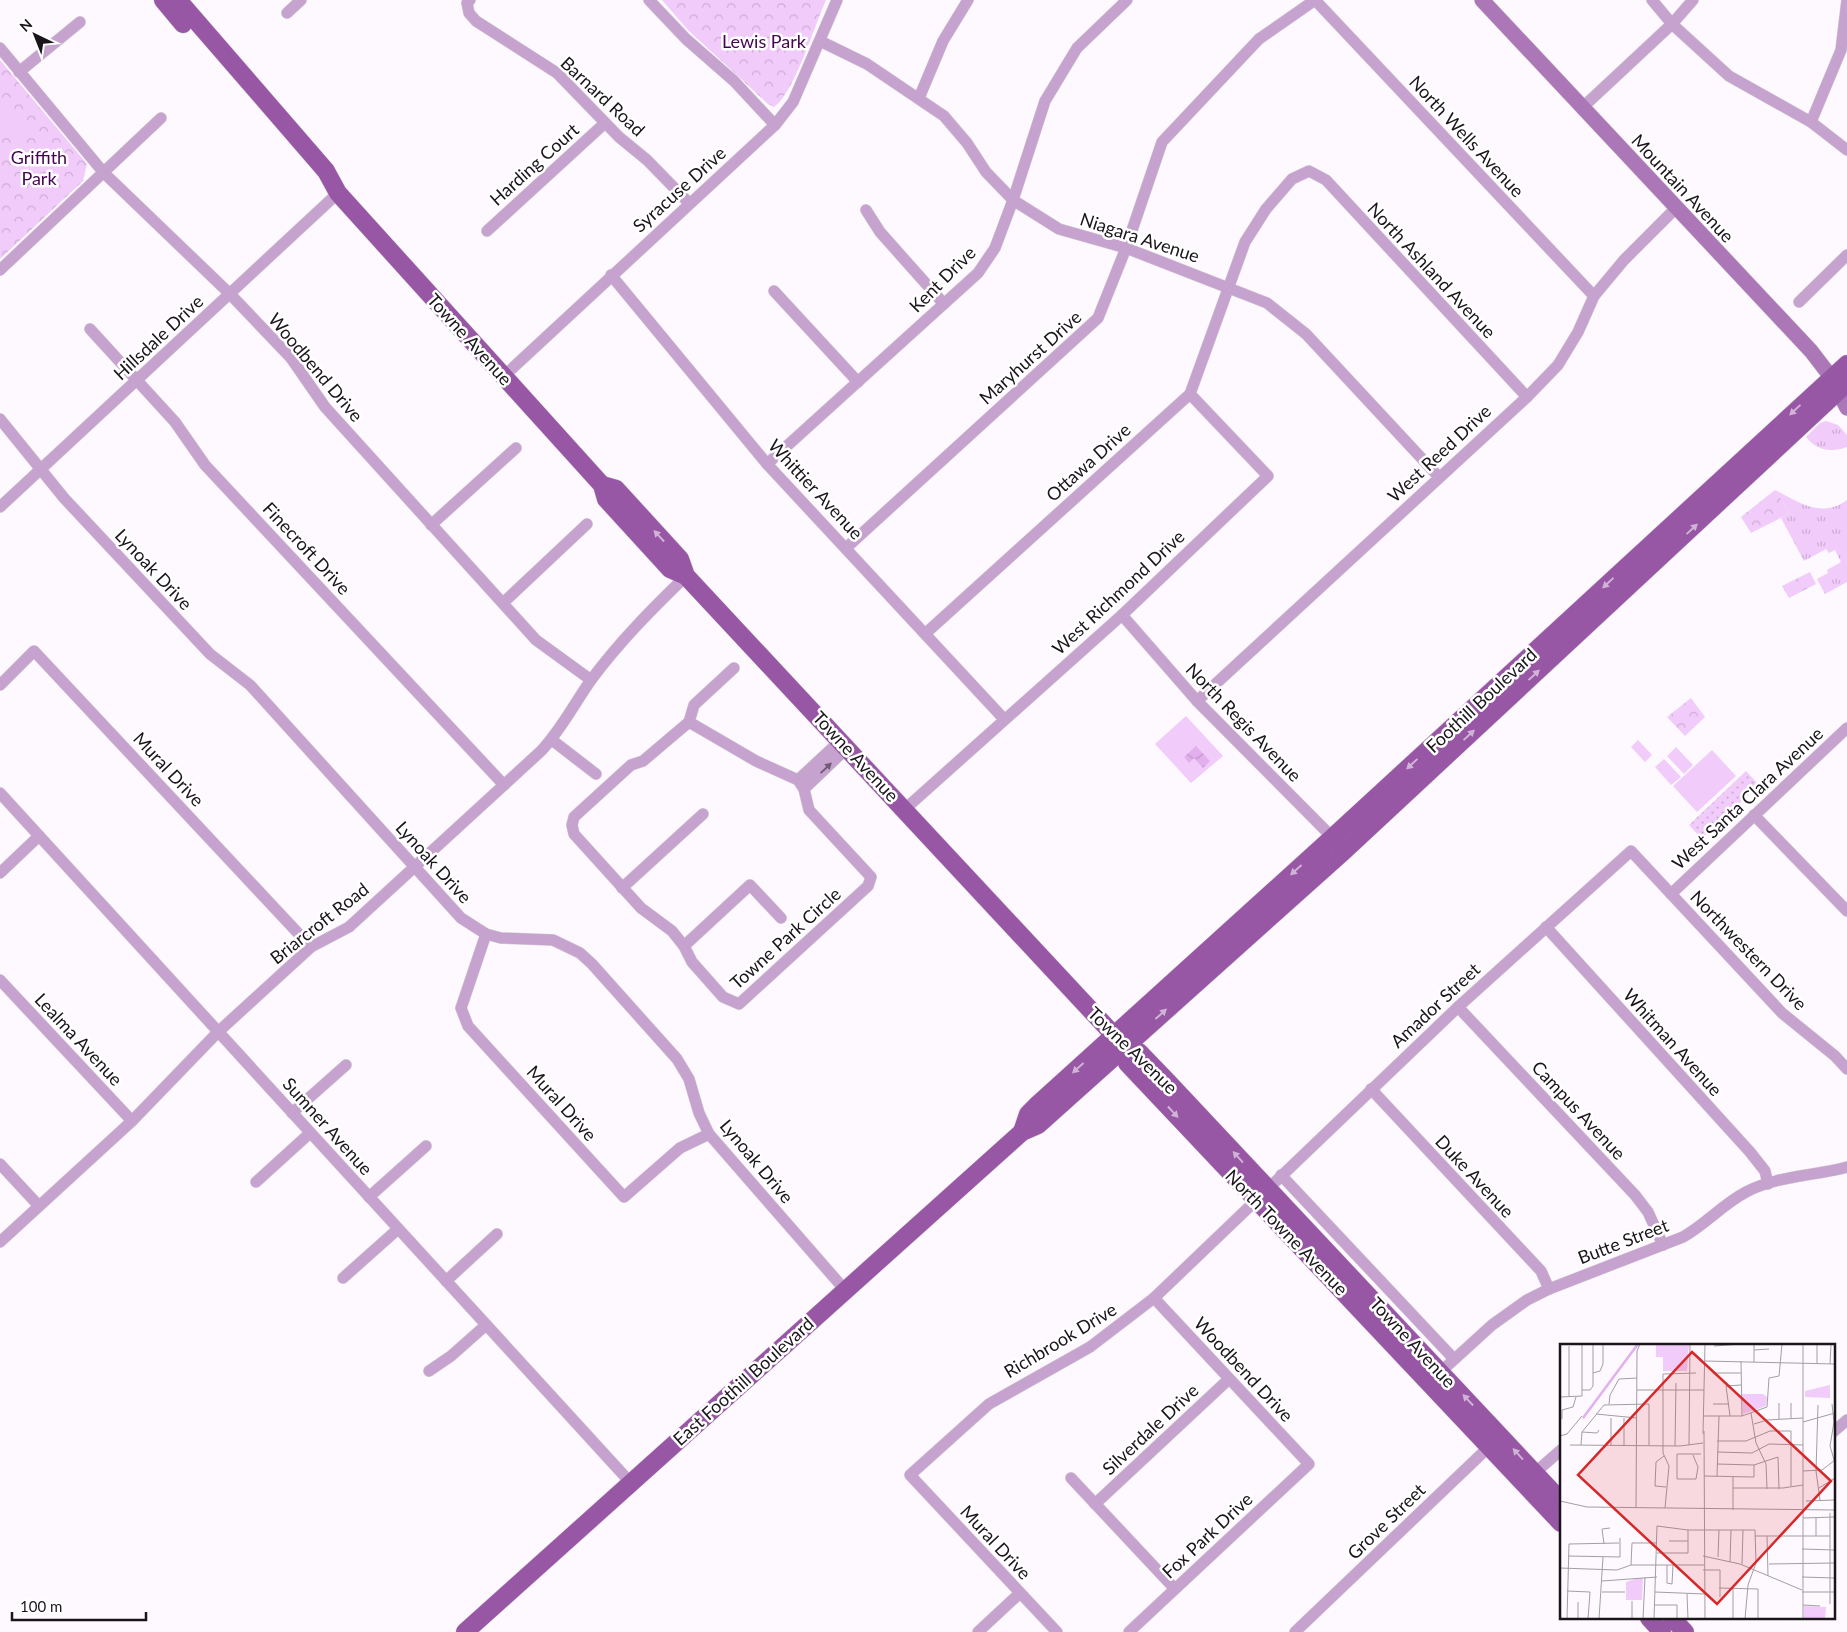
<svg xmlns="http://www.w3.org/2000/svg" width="1847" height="1632" viewBox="0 0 1847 1632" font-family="Lato,sans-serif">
  <defs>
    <pattern id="grass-tufts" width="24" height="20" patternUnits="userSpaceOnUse" patternTransform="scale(1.25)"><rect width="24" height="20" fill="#f1cbf9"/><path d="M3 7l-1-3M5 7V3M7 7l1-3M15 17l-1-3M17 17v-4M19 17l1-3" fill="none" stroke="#ceadd5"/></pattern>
    <pattern id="park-crowns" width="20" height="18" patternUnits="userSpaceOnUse" patternTransform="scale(1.25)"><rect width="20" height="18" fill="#f1cbf9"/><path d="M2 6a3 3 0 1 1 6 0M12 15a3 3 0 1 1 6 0" fill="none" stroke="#ceadd5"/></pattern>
    <pattern id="garden-dots" width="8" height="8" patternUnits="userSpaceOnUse" patternTransform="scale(1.25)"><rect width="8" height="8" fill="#f1cbf9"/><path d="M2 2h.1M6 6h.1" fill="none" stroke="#ceadd5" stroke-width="1.8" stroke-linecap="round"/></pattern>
    <pattern id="water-waves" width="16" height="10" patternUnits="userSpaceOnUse" patternTransform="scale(1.25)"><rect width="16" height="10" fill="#e2b0ed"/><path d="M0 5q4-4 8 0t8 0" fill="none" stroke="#c196cb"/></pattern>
  </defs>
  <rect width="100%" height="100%" fill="#fef8ff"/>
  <!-- grass -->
  <g fill="url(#grass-tufts)">
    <path d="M1826,421L1838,425L1847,435V447C1831,453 1816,450 1806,437L1820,423Z"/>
    <path d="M1775,490C1799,502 1821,519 1847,500V582L1825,594L1817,579L1828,573L1827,570L1841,562L1835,550L1829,553L1826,549L1804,561L1781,518L1790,513Z"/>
  </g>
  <!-- park -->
  <g fill="url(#park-crowns)">
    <path d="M662,0H826C815,24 794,94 774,107L768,104L688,30Z"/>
    <polygon points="0,60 87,164 83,181 0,259"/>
    <polygon points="1775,490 1790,513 1751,533 1741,517"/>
    <polygon points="1810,572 1816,584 1789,598 1782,586"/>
    <polygon points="1691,698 1705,717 1685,736 1667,717"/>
  </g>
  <!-- garden -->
  <polygon fill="url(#garden-dots)" points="1746,771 1759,785 1702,839 1689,825"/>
  <!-- pitch -->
  <g fill="#f1cbf9">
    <polygon points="9,103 31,133 14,145 0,126 0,109"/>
    <polygon points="1186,716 1223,756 1191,783 1155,744"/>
    <polygon points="1638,740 1652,755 1645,762 1631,747"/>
    <polygon points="1676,747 1693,765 1684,774 1667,756"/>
    <polygon points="1712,750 1736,776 1697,812 1673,786"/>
    <polygon points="1664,759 1681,777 1671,785 1655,767"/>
  </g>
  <!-- water -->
  <polygon fill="url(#water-waves)" points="1196,746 1210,761 1203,768 1194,758 1189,763 1184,757"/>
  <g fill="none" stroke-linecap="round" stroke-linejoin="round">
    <!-- minor casing -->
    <g stroke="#dad4db" stroke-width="12">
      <g id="minor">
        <polyline points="470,0 467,3 469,13 476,21 557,73 619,137 647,160 689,203"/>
        <polyline points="649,0 686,39 734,81 775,125"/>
        <polyline points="1315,0 1594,296"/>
        <polyline points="1652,0 1672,24 1729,76 1811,122 1847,150"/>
        <polyline points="287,13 301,0"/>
        <polyline points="820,41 867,64 944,116 967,143 986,172 1013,200 1059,229 1126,248 1267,303 1306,334 1439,477"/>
        <polyline points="0,48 104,173 230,294 291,358 325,407 536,640 591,680"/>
        <polyline points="19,72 80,22"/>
        <polyline points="919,98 943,41 968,0"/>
        <polyline points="1583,107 1672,24 1693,0"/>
        <polyline points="1811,122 1841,50 1847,0"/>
        <polyline points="866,210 880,232 944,304"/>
        <polyline points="487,231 605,123"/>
        <polyline points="0,270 161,118"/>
        <polyline points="611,275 767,464 1004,719"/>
        <polyline points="774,291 858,382"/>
        <polyline points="1799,302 1847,255"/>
        <polyline points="90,329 175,422 205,465 504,785"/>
        <polyline points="504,376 775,125 793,102 837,0"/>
        <polyline points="0,419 64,498 210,654 250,685 461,918 486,934 501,938 553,940 580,953 592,964 677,1059 689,1079 699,1113 709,1134 845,1290"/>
        <polyline points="767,464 978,273 995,248 1013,200 1045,101 1077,48 1127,0"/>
        <polyline points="0,507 338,193"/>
        <polyline points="431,525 516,448"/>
        <polyline points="846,548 1098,318 1126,248 1162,142 1259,39 1315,0"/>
        <polyline points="503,603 587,524"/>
        <polyline points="1122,615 1197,701 1337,842"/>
        <polyline points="926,633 1190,394 1245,242 1266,209 1292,179 1309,171 1326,180 1527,397"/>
        <polyline points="0,685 34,651 311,947"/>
        <polyline points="1197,701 1527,397 1558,365 1578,332 1594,296 1624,260 1676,208"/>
        <polygon points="689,722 756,761 798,780 804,789 809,810 871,877 868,886 739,1004 723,997 692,962 684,946 672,931 641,908 574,834 572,825 574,817 631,765 643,761"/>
        <polyline points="689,722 694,705 734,668"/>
        <polyline points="552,740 596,774"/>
        <polyline points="798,780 841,740"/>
        <polyline points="804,789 848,747"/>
        <polyline points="0,793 630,1482"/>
        <polyline points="905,809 1122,615 1268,476 1190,394"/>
        <polyline points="1754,815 1847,911"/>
        <polyline points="0,873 39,836"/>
        <polyline points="622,888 703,814"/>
        <polyline points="1671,894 1847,728"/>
        <polyline points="1546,927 1750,1152 1765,1171 1768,1184"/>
        <polyline points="486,934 461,1008 468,1026 624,1197 680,1148 709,1134"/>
        <polyline points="684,946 750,885 781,918"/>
        <polyline points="0,980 132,1121"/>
        <polyline points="1458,1007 1635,1195 1648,1212 1663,1245"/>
        <polyline points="1371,1089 1541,1271 1549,1289"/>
        <polyline points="292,1113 346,1065"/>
        <polyline points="0,1164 39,1206"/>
        <polyline points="1281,1175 1454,1359"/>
        <polyline points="256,1182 310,1133"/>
        <polyline points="369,1197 426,1146"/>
        <path d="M0,1242L132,1121L218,1032L311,947L349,927L541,751C561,730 574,704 591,680C620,641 652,609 686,576"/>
        <polyline points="343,1278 398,1229"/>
        <polyline points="446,1281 497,1234"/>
        <polyline points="429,1371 451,1356 486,1325"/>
        <path d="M1436,1376L1492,1325L1527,1300L1549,1289L1683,1237C1706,1224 1723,1204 1746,1192C1776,1176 1814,1176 1847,1167"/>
        <polyline points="1833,1432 1847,1420"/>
        <polyline points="1530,1477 1561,1450"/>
        <polyline points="1071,1478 1175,1589"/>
        <polyline points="1095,1504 1229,1379"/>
        <polyline points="978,1632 1020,1593"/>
        <polyline points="1057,1632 910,1475 989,1404 1090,1347 1154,1298 1458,1007 1631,851 1782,1013 1835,1056 1847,1069"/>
        <polyline points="1129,1632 1309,1464 1154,1298"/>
        <polyline points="1295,1632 1493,1443"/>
      </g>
    </g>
    <!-- secondary casing -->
    <g stroke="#dad4db" stroke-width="16">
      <polyline id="secondary" points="1482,0 1811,351 1831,377 1847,408"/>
    </g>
    <!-- primary casing -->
    <g stroke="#dad4db" stroke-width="19">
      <g id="primary">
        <polyline points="163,0 183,24"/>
        <polyline points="178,0 326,171 338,193 602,485 606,499 670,569 686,576"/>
        <polyline points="602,485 616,489 680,559 686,576 1125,1047 1139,1052 1167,1081 1561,1501"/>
        <polyline points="1125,1047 1127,1063 1561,1523"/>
        <polyline points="1022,1132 1028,1114 1036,1106 1333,837 1847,364"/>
        <polyline points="1649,1618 1662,1632"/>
        <polyline points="1672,1618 1685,1632"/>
        <polyline points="465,1632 1022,1132 1038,1125 1344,851 1847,383"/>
      </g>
    </g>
    <!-- minor -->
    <use href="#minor" stroke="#c6a3ce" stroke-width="11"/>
    <!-- secondary -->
    <use href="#secondary" stroke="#ab77b7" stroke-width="15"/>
    <!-- primary -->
    <use href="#primary" stroke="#9757a5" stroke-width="18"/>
  </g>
  <!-- one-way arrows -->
  <defs><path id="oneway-solid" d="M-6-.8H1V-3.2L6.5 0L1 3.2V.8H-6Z" transform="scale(1.25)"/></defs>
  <g fill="#d0b3d6">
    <use href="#oneway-solid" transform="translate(1795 410) rotate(137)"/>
    <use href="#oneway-solid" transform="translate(1692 529) rotate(-43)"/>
    <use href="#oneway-solid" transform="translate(659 536) rotate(-133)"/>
    <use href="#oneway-solid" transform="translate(1608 583) rotate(137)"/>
    <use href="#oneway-solid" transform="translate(1534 675) rotate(-43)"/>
    <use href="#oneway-solid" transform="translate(1469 735) rotate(-43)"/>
    <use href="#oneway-solid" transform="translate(1412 764) rotate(137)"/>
    <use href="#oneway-solid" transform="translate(1296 870) rotate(138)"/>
    <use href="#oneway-solid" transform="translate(1161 1014) rotate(-42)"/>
    <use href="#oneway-solid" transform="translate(1078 1068) rotate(138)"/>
    <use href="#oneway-solid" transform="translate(1173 1112) rotate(47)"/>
    <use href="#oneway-solid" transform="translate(1238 1157) rotate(-132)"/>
    <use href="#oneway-solid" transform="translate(1468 1400) rotate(-133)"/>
    <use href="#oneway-solid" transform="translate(1518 1454) rotate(-132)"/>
  </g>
  <use fill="#705c74" href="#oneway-solid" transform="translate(826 768) rotate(-43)"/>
  <g text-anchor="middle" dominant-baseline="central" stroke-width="5" stroke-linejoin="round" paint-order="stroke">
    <!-- park labels -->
    <g font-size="18" fill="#450551" stroke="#fff">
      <text x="764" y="41">Lewis Park</text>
      <text x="39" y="157">Griffith<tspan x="39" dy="21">Park</tspan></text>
    </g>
    <!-- street labels -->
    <g font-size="18" fill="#1a151b" stroke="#fff">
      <text transform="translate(603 96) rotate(43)">Barnard Road</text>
      <text transform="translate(1467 136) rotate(47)">North Wells Avenue</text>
      <text transform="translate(534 164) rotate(-42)">Harding Court</text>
      <text transform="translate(1683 188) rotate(47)">Mountain Avenue</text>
      <text transform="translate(679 189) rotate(-42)">Syracuse Drive</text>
      <text transform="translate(1140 237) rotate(18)">Niagara Avenue</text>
      <text transform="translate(1432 270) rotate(47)">North Ashland Avenue</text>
      <text transform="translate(942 279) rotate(-45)">Kent Drive</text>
      <text transform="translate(158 337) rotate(-43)">Hillsdale Drive</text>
      <text transform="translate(470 339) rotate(48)">Towne Avenue</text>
      <text transform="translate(1030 357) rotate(-42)">Maryhurst Drive</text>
      <text transform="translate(316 367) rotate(50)">Woodbend Drive</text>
      <text transform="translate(1439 453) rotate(-43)">West Reed Drive</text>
      <text transform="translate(1088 462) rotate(-42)">Ottawa Drive</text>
      <text transform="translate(816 489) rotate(47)">Whittier Avenue</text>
      <text transform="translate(307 548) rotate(47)">Finecroft Drive</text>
      <text transform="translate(154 569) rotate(47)">Lynoak Drive</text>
      <text transform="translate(1118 592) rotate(-43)">West Richmond Drive</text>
      <text transform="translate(1481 700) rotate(-43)">Foothill Boulevard</text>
      <text transform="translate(1244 722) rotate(46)">North Regis Avenue</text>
      <text transform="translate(856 756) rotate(47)">Towne Avenue</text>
      <text transform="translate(169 769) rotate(47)">Mural Drive</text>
      <text transform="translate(1747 798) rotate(-43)">West Santa Clara Avenue</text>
      <text transform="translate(434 862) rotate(48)">Lynoak Drive</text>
      <text transform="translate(319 923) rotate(-38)">Briarcroft Road</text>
      <text transform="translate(785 938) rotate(-42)">Towne Park Circle</text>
      <text transform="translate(1749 950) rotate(46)">Northwestern Drive</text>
      <text transform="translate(1435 1005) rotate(-43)">Amador Street</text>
      <text transform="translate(79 1039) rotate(47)">Lealma Avenue</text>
      <text transform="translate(1673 1042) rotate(48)">Whitman Avenue</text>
      <text transform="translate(1133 1050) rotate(44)">Towne Avenue</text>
      <text transform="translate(562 1103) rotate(48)">Mural Drive</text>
      <text transform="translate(1579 1110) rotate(47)">Campus Avenue</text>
      <text transform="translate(328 1126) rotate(48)">Sumner Avenue</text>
      <text transform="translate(757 1161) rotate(50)">Lynoak Drive</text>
      <text transform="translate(1475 1176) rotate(47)">Duke Avenue</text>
      <text transform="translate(1287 1232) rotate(46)">North Towne Avenue</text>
      <text transform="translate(1623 1241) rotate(-21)">Butte Street</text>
      <text transform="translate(1060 1340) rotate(-31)">Richbrook Drive</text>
      <text transform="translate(1413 1342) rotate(47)">Towne Avenue</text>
      <text transform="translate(1244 1369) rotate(47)">Woodbend Drive</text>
      <text transform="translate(743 1381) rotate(-42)">East Foothill Boulevard</text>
      <text transform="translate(1150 1429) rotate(-43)">Silverdale Drive</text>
      <text transform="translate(1386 1521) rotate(-44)">Grove Street</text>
      <text transform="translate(1207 1535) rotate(-43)">Fox Park Drive</text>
      <text transform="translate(996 1542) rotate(47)">Mural Drive</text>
    </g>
  </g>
  <!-- overview -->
  <g transform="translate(1560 1344)">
    <rect width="275" height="275" fill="#fef8ff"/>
    <path d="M270,41V54L245,53V47Z" fill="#f1cbf9"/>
    <path d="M96,0H129L127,27H103V13H96ZM182,50H203L207,53L206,62L183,70ZM78,234H83L82,256H66V238ZM244,262L266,263L265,275H244Z" fill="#f1cbf9"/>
    <path d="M109,0L108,7H118L117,23L104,22V1Z" fill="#f1cbf9"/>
    <path fill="none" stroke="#e2b0ed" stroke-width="2.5" d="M23,74L78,0"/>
    <path fill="none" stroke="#a39da4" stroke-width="1" d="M257,0V20M9,2V53M154,2L181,0M194,6L209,5M145,17L275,20M181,17L182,72M194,18V0M270,20L271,1M33,29L40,27L43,20V0M153,29H181M22,46H30L33,42V0M77,46H144M0,53L22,52V0M219,59V75M231,59V75M49,60L50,51L59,35L77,34M153,60H169M272,60L274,78L270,102L275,119M258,61L256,127L260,156M191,69L196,99L206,120L207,145M36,70L77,74M144,72H182L207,63L209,34L219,32L222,0M170,72L166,42L181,41M64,74V102M2,75V66L13,63L16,53M243,78L275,69M194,80L207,76L243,74M144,87L145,275M22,88L37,89L39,86M143,90L145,0M0,92L7,90L22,72M157,97H186L210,87H231V142M10,101L120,102L143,99M21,101L22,88L44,61L89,60V101M51,101V74M129,101L130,0M115,102L116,39M157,108L192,109L209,100L243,101M133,111L138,123L136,135H117V110H141M104,112L96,118L95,142L106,143M157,120L194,121L218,113L219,145M243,127L262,126L275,116M144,132L194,133V121M157,132L159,72M173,133V166M173,144H223L243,141M259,144L275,134M0,157L27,163L275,166M246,157L275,156M76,163L77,7L80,0M105,164L109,122L103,109V30L136,29M270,169V260M243,174L275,173M256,174V192M195,192H270M207,192L208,232M109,197H128M44,200L42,185L50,184M242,205L275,206M97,209H128V186M8,212L60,213V194M143,212L180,220L242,246M158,213L159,186M170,218L171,186M182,220L183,186M209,220L275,219M71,221L72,199H97M107,221V239L112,240L113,221M0,224L57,226L71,221H144M143,226H160V253M242,233L275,234M42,237L97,233M159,244L198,245V275M7,247L30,248L28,275M42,248H65M95,248L145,250M242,248H275M127,250L128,275M72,257V275M18,258V275M94,261H117V275M243,261L260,262M7,275L9,200L59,199M39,275L43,213M83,275L85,233M94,275L97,182L128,186H195L196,219L188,241L185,275M173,275V244M243,275V0"/>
    <path fill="#d62828" fill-opacity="0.15" stroke="#d62828" stroke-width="2.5" d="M132,8L271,137L157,260L18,131Z"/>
    <rect width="275" height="275" fill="none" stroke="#1a151b" stroke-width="2.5"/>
  </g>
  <!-- north arrow -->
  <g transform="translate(35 35) rotate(317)" stroke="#ffffff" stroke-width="4" paint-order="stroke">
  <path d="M0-4L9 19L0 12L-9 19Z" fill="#1a151b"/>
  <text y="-8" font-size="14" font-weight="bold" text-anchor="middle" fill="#1a151b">N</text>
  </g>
  <!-- scale -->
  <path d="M12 1612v8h134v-8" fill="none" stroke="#1a151b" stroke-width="2.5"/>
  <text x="20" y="1612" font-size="15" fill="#1a151b" stroke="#ffffff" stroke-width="4" paint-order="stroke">100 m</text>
</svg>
